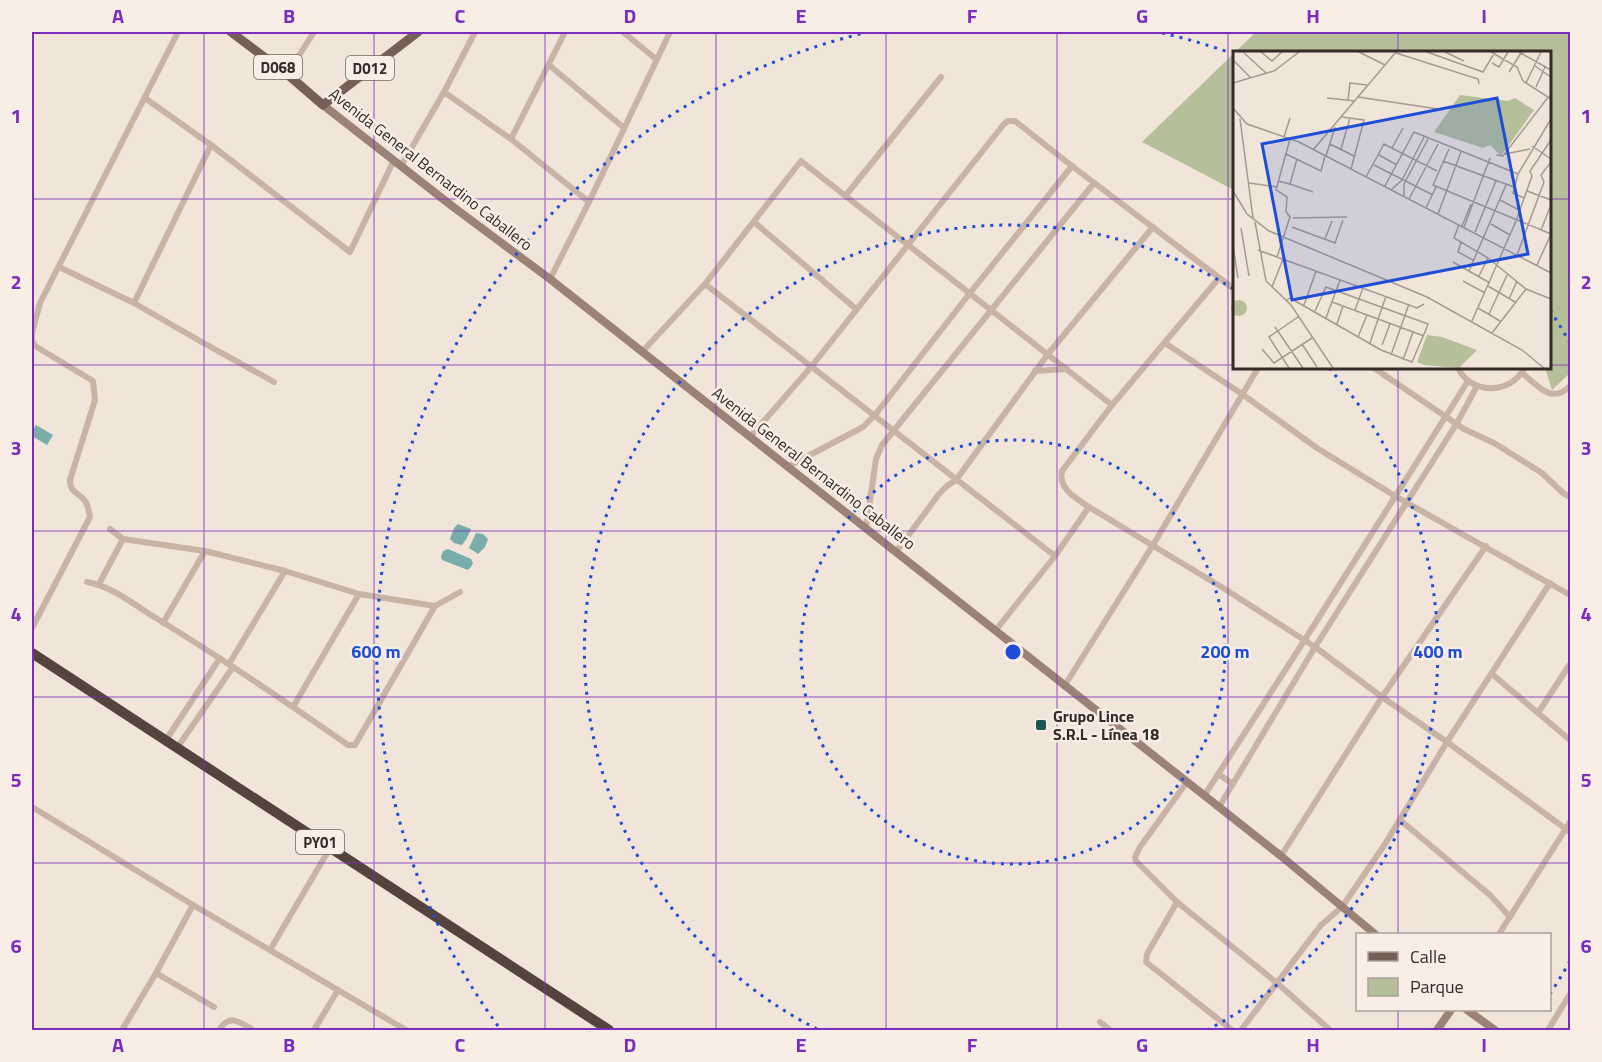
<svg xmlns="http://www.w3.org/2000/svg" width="1602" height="1062" viewBox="0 0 1602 1062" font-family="'Titillium Web',sans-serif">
  <rect width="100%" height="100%" fill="#f1e4d9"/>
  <!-- green -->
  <polygon fill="#b5bf99" points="1256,32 1570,32 1570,373 1552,390 1545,368 1550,368 1550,52 1234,52 1234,190 1142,142"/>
  <!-- water -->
  <g fill="#78adab">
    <polygon points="36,425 53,435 47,445 32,436 32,432"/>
    <polygon points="458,524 471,529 467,538 462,545 454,543 450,539 454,528"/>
    <polygon points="476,533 483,534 488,539 485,547 478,554 469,548"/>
    <polygon points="448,549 471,559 473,563 471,567 468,570 442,560 441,557 443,551"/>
  </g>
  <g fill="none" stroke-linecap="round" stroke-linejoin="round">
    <!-- street -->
    <g stroke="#c8b3a5" stroke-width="6">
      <polyline points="623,32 656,59"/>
      <polyline points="549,65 624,128"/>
      <polyline points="287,74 314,32"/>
      <polyline points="444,92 511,139 589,202"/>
      <polyline points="145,98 211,145 350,252 394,160"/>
      <polyline points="511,139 565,32"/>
      <polyline points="401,166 444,92 475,32"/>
      <polyline points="846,195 941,77"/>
      <polyline points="754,222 856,309"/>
      <polyline points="59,267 134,303 211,145"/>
      <path d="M1219,278L1112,405L1062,471C1058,489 1076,498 1089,507L1228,591L1315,647L1382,697L1447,742L1570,832"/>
      <polyline points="550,279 589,202 670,32"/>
      <polyline points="705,284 1055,556"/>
      <polyline points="134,303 200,341 274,382"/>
      <polyline points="32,333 40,303 178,32"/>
      <path d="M32,335V340L35,346L93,381L95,400L70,480C70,494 79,492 85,501C88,505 89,512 90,517L32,628"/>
      <polyline points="1165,343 1242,394 1317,448 1395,496 1570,595"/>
      <polyline points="642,352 705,284 801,161 1112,405"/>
      <polyline points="1374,368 1464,429 1494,443 1542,473 1563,493 1570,497"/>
      <path d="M1458,368C1471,395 1511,395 1524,368"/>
      <polyline points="1035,371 1067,369"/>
      <path d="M1522,373C1537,385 1552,405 1570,386"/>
      <polyline points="750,437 811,367 1004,124 1008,121 1015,121 1072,166 1234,289"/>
      <polyline points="787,467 863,427 875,415 970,293 1072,166"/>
      <polyline points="866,528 876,459 882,445 1094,183"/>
      <polyline points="110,529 123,539 205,551 285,571 359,594 435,606 460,592"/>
      <polyline points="896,552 939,494 947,486 956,480 1048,354 1153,227"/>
      <path d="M87,582C112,586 134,605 156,618C221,658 285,701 348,745H355L435,606"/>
      <polyline points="99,584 123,539"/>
      <polyline points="163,623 205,551"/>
      <polyline points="995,631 1055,556 1089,507"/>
      <polyline points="229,664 285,571"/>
      <polyline points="1492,674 1570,740"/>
      <polyline points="1065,685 1153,545 1258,368"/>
      <polyline points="293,707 359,594"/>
      <polyline points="1538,713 1570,664"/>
      <polyline points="166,740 220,658"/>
      <polyline points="177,748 233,667"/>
      <polyline points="1218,774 1233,784"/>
      <polyline points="1187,782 1140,847 1135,857 1136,861 1177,902 1277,983 1330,1030"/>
      <polyline points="1204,796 1304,641 1468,381"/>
      <polyline points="32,807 193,905 406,1030"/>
      <polyline points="1219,807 1315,647 1457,423 1477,386"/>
      <polyline points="1400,820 1490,895 1510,917"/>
      <polyline points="1281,856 1382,697 1486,546"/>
      <polyline points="1177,902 1147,954 1146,962 1232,1030"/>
      <polyline points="1499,934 1570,822"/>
      <polyline points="270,950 330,848"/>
      <polyline points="156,973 214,1007"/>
      <polyline points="1100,1022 1110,1030"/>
      <polyline points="122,1030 156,973 193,905"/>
      <path d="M219,1030C230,1013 240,1022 253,1030"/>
      <polyline points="314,1030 338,990"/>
      <polyline points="1241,1030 1321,925 1342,907 1385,844 1447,742 1550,583"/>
      <polyline points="1548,1030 1570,994"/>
    </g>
    <!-- secondary -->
    <g stroke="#9c8177" stroke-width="8">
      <polyline points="323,105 452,206 550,279 1281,856 1375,934"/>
      <polyline points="1467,1010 1495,1030"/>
      <polyline points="1437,1030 1451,1010"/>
    </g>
    <!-- primary -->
    <polyline stroke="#765f57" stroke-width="9" points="231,32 287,74 323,105 418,32"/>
    <!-- highway -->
    <polyline stroke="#55433d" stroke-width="10" points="32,653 609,1030"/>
  </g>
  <!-- grid -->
  <path fill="none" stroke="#7b2cbf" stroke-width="1.5" stroke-opacity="0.55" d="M204,32V1030M374,32V1030M545,32V1030M716,32V1030M886,32V1030M1057,32V1030M1228,32V1030M1398,32V52M32,199H1234M1550,199H1570M32,365H1234M1550,365H1570M1398,368V934M32,531H1570M32,697H1570M32,863H1570M1398,1010V1030"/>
  <!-- distance rings -->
  <g fill="none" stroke="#1d4ed8" stroke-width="3" stroke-dasharray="3 6">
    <circle cx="1013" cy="652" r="212"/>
    <path d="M817 1029A425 425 0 1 1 1232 288M1329 368A425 425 0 0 1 1209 1029"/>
    <path d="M1570 961A637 637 0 0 1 1550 994M498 1026A637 637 0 0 1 864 33M1162 33A637 637 0 0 1 1231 53M1550 310A637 637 0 0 1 1570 343"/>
  </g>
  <!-- markers -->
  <rect fill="#1d5554" stroke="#f9eee5" stroke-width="2" x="1035" y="719" width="12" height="12" rx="3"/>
  <g text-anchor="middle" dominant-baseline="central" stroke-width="5" stroke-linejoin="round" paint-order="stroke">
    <!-- shield labels -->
    <g fill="#f9eee5" stroke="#6f655f" stroke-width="1.5">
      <rect x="254" y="55" width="48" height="24" rx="4.5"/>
      <rect x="346" y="56" width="48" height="24" rx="4.5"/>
      <rect x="296" y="830" width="48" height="24" rx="4.5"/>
    </g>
    <g font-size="15" font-weight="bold" fill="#342a26">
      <text x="278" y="67">D068</text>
      <text x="370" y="68">D012</text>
      <text x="320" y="842">PY01</text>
    </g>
    <!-- street labels -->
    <g font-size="16" fill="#342a26" stroke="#f9eee5">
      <text transform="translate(431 169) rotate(38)">Avenida General Bernardino Caballero</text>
      <text transform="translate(814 468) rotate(38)">Avenida General Bernardino Caballero</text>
    </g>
    <!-- poi labels -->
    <g font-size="16" font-weight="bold" fill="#342a26" stroke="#f9eee5" text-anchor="start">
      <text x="1053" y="716">Grupo Lince<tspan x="1053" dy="18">S.R.L - Línea 18</tspan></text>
    </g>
  </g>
  <!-- overview -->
  <g transform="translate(1233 51)">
    <rect width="318" height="318" fill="#f1e4d9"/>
    <path d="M227,44L275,50L282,47L301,59L268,105L257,94L250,97L201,81ZM-2 257a8 8 0 1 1 16 0a8 8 0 1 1-16 0ZM194,284L209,286L244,299L226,317L191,314L184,311Z" fill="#b5bf99"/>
    <path fill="none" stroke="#a59a91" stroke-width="1.5" d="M10,1L33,22M28,1L39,10L49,1M126,1L152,14M194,1L250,21L262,1M212,1L231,10M258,1L284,16L290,30L318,48M286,1L318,19M163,2L245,28L246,33M0,9L18,27M259,12L266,16L275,1M302,15L318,26M276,21L288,2M0,32L41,20L66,1M293,32L308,1M303,36L312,16M125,46L205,58M94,47L122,50M115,49L117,32L134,34M0,57L14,73L66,91L318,222M109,66L131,69L118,118M7,68L20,167M51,86L57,67M97,93L121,105M299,95L318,108M159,97L170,77M108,98L117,67M216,98L200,134L318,183M80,99L163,1M53,103L88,120L92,105M272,103L297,98M146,104L164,114M263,104L270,105L316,45M93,105L102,76M210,110L281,136M141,114L200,144M285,123L280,142L291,147M133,126L151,93L204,120M45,130L57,133L64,108M16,132L44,136M57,133L80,141M152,135L181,81L285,123L318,68M158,139L169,129L191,86M0,140L14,163L36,180L194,246L289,299L311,317M294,140L318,149M171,145V133L195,88M176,148L205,93M267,149L286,159M193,157L203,136M205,163L228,101M60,167L114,166M22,171L33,230L58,254L100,317M258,173L277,184M226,174L221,187L255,207L293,238L318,248M229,175L238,153M59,176L102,192L110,169M231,176L257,107M8,177L16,225M308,179L318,154M242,181L263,130M92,188L99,170M228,191L225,201L240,209M0,195L5,227M25,199L184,257L191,253M284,204L311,131L308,124L318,111M44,206L57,166L53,161L54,146L43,139L57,88M220,211L257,232M304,214L318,183M236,220L273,134M246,225L255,207M230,230L252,242M255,235L282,251M39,236L50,208M276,248L284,230M54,249L57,247L148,299L179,311L194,276L195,273L93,236L82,260M99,251L191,285M71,254L83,220M245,257L267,270M122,259L130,237M256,263L275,222M93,267L107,229M239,270L283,170L299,125L297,120L318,89M104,273L110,255M42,276L70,317M259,282L293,238M125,286L134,264M137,292L153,245M69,293L84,316M149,294L157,273M29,298L41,312L79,287M158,304L176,253M170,309L180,281M56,317L36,286L65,266"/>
    <path fill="#1d4ed8" fill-opacity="0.15" stroke="#1d4ed8" stroke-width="3" d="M264,47L295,203L59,249L29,93Z"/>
    <rect width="318" height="318" fill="none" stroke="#342a26" stroke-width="3"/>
  </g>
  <circle cx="1013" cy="652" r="9" fill="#1d4ed8" stroke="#f9eee5" stroke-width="3"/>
  <g font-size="18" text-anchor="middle" font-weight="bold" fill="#1d4ed8" stroke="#f9eee5" stroke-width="5" stroke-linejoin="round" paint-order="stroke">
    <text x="1225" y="658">200 m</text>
    <text x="1438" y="658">400 m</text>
    <text x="376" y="658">600 m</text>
  </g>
  <!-- border -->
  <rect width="1602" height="1062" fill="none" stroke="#f9eee5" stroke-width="66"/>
  <!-- legend -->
  <rect x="1356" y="933" width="195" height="78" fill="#f9eee5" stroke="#aaa099" stroke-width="1.5"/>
  <rect x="1368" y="952" width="30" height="9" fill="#765f57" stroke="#aaa099" stroke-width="1.5"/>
  <text x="1410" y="963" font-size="18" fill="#342a26">Calle</text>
  <rect x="1368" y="978" width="30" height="18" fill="#b5bf99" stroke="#aaa099" stroke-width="1.5"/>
  <text x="1410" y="993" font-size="18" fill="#342a26">Parque</text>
  <rect x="33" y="33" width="1536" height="996" fill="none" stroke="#7b2cbf" stroke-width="2"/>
  <g font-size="20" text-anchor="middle" font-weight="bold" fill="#7b2cbf">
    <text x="118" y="23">A</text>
    <text x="289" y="23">B</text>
    <text x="460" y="23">C</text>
    <text x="630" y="23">D</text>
    <text x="801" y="23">E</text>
    <text x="972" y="23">F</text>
    <text x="1142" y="23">G</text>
    <text x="1313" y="23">H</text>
    <text x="1484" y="23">I</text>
    <text x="16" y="123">1</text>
    <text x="1586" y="123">1</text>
    <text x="16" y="289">2</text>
    <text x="1586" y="289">2</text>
    <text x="16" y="455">3</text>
    <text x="1586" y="455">3</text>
    <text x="16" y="621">4</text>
    <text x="1586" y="621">4</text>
    <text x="16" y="787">5</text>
    <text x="1586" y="787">5</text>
    <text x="16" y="953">6</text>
    <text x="1586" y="953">6</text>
    <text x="118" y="1052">A</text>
    <text x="289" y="1052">B</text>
    <text x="460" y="1052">C</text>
    <text x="630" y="1052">D</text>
    <text x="801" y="1052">E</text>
    <text x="972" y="1052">F</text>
    <text x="1142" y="1052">G</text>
    <text x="1313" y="1052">H</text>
    <text x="1484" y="1052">I</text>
  </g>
</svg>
